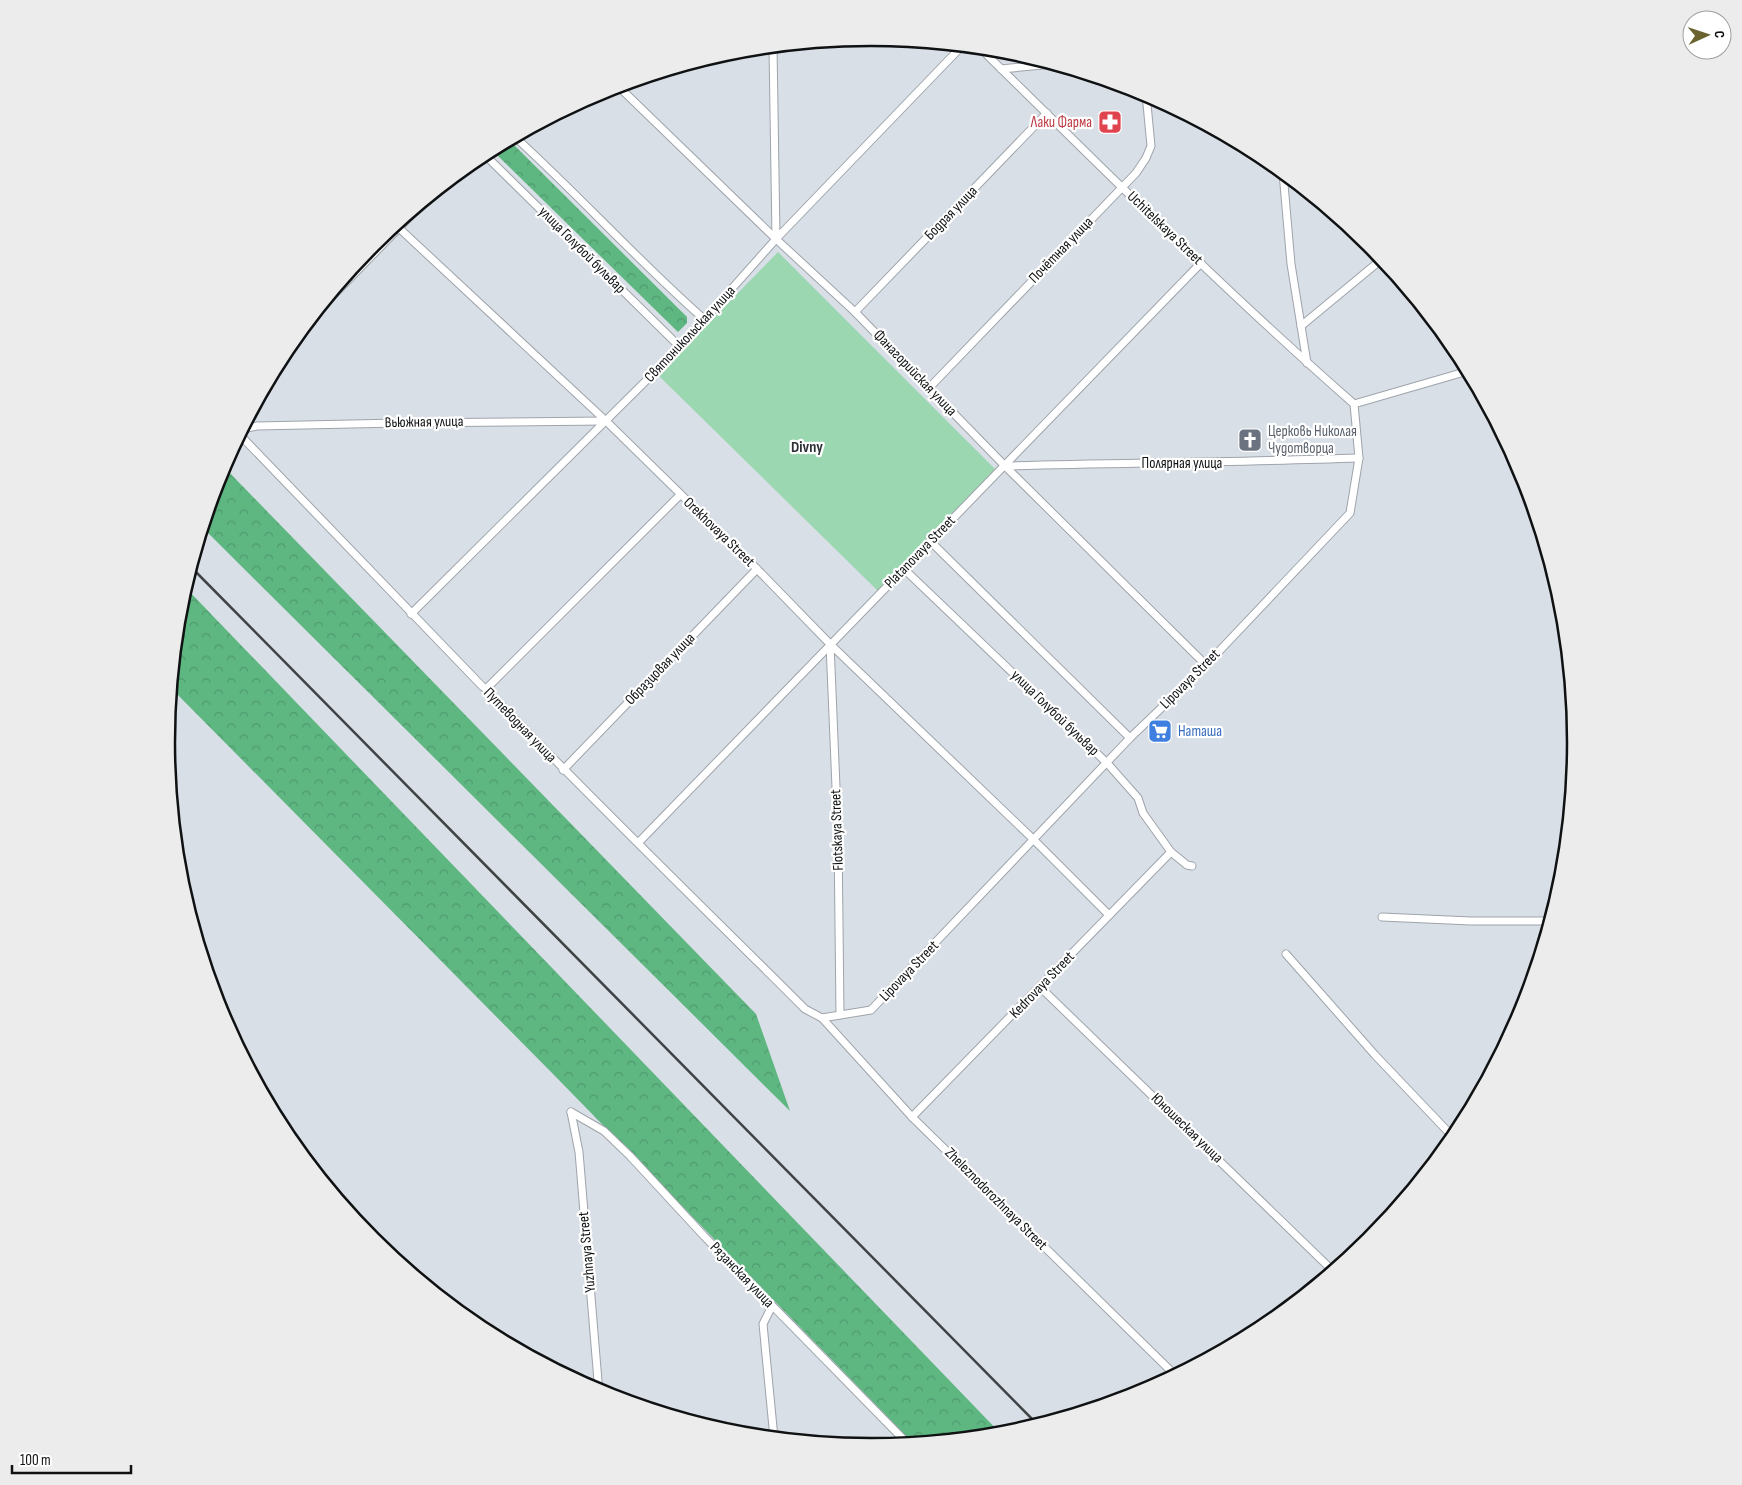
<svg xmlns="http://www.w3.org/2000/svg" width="1742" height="1485" viewBox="0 0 1742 1485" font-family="'Sofia Sans Condensed',sans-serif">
  <defs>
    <pattern id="forest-crowns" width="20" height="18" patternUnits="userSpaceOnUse" patternTransform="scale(1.25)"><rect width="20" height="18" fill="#5eb681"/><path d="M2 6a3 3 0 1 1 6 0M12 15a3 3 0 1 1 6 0" fill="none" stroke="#509b6f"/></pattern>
  </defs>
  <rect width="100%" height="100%" fill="#d9dfe6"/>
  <!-- grass -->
  <polygon fill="#9bd7b0" points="778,252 996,470 879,592 658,375"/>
  <!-- forest -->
  <g fill="url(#forest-crowns)">
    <polygon points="509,140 687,317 687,323 678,332 495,153 496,148"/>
    <polygon points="223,466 756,1014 790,1111 203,528 220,472"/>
    <polygon points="185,587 1002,1435 913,1443 555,1076 171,688 180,605"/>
  </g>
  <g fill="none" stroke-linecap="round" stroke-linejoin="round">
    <!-- street casing -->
    <g stroke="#9fa4ab" stroke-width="9">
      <g id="street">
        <polyline points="773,47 776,239"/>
        <path d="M980,48C1103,169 1225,291 1354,404"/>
        <polyline points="1001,69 1053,64"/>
        <polyline points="618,86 776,239 855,312 1005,466 1206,665"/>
        <path d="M515,137C580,196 639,262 705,320"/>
        <polyline points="484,154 680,347"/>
        <polyline points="1283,173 1291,264 1307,363"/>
        <polyline points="400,229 606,421 757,569 830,644 1034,840 1109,915"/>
        <polyline points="855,312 1047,113"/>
        <polyline points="313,316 427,199"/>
        <polyline points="1301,326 1382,259"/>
        <polyline points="929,388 1136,173 1146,158 1151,146 1146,94"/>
        <polyline points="1354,404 1468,371"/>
        <polyline points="243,429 257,426 399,423 606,421"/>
        <path d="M240,435L482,686L486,689C590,798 699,903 805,1009L822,1018L871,1010L1130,738L1206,665L1350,513L1359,458L1354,404"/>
        <path d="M1005,466C1123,463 1241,462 1359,458"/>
        <polyline points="930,541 1130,738"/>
        <polyline points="904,569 1107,763 1138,798 1143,813 1171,852 1187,865 1192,866"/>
        <polyline points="411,614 680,347 776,239 962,46"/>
        <polyline points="830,644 838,835 840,1015"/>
        <polyline points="486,689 680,495"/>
        <polyline points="563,770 757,569"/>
        <polyline points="639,842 1201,263"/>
        <polyline points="1382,917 1471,921 1550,921"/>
        <polyline points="1286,954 1375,1055 1454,1138"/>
        <polyline points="1040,987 1333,1271"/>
        <polyline points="822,1018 912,1117 1175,1375"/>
        <polyline points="571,1112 604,1131 630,1156 704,1236 908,1444"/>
        <polyline points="571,1112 579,1152 599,1393"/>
        <polyline points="912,1117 1171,852"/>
        <polyline points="772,1306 763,1324 774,1438"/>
      </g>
    </g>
    <!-- street -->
    <use href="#street" stroke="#fff" stroke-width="7"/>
    <!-- rail -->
    <polyline stroke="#404346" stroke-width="2.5" points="191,567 1038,1425"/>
  </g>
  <!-- icons -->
  <defs>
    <g id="pharmacy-square" transform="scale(1.25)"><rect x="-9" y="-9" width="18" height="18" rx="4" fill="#e0444e" stroke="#fff"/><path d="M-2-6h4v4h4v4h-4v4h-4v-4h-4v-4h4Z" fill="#fff"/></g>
    <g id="church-square" transform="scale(1.25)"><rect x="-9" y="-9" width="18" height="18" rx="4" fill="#6b7280" stroke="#fff"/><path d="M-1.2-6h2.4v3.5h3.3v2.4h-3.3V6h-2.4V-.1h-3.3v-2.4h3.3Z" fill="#fff"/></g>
    <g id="supermarket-square" transform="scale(1.25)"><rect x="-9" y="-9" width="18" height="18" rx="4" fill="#3f7fe0" stroke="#fff"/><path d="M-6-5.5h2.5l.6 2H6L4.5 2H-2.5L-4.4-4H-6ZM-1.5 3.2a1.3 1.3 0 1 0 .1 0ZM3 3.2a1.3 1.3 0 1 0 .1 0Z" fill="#fff"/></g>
  </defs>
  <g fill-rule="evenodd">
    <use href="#pharmacy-square" x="1110" y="122"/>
    <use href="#church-square" x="1250" y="440"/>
    <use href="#supermarket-square" x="1160" y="731"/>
  </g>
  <g text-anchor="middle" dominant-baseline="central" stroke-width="4.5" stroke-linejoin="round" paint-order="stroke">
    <!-- health labels -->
    <g font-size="15" fill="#be3a42" stroke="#fff" text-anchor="end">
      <text x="1092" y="122">Лаки Фарма</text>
    </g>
    <!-- street labels -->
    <g font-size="15" fill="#0f1113" stroke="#fff">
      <text transform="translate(951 213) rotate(-46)">Бодрая улица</text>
      <text transform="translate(1165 228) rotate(44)">Uchitelskaya Street</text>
      <text transform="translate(582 250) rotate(45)">улица Голубой бульвар</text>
      <text transform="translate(1061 250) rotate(-46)">Почётная улица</text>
      <text transform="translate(690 334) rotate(-47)">Святоникольская улица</text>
      <text transform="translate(915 373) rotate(46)">Фанагорийская улица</text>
      <text transform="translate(424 422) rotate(-1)">Вьюжная улица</text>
      <text x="1182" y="463">Полярная улица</text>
      <text transform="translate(719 532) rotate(44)">Orekhovaya Street</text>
      <text transform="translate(920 552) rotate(-46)">Platanovaya Street</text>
      <text transform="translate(660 669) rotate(-46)">Образцовая улица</text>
      <text transform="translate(1190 679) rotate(-45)">Lipovaya Street</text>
      <text transform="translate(1055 713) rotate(44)">улица Голубой бульвар</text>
      <text transform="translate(520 725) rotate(46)">Путеводная улица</text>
      <text transform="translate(837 830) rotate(-92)">Flotskaya Street</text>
      <text transform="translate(909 971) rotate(-46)">Lipovaya Street</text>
      <text transform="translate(1042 985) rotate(-46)">Kedrovaya Street</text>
      <text transform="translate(1187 1128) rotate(44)">Юношеская улица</text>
      <text transform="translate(996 1199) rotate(45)">Zheleznodorozhnaya Street</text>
      <text transform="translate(587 1252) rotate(-95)">Yuzhnaya Street</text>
      <text transform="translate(742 1275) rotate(46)">Рязанская улица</text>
    </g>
    <!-- worship labels -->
    <g font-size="15" fill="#5b616d" stroke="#fff" text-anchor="start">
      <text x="1268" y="431">Церковь Николая<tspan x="1268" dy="17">Чудотворца</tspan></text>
    </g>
    <!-- shop labels -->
    <g font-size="15" fill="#366cbe" stroke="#fff" text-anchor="start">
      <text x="1178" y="731">Наташа</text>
    </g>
    <!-- neighbourhood labels -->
    <g font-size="16" font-weight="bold" fill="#2d3136" stroke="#fff">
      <text x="807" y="447">Divny</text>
    </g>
  </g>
  <!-- crop -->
  <path d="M0 0H1742V1485H0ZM175 742a696 696 0 1 1 1392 0a696 696 0 1 1-1392 0Z" fill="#ececec" fill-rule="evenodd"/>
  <path fill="none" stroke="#0f1113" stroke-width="2.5" d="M175 742a696 696 0 1 1 1392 0a696 696 0 1 1-1392 0Z"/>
  <!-- north arrow -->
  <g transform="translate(1707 35) rotate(87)"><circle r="24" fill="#ffffff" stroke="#9fa0a1"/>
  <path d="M0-4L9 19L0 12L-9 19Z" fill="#6a6330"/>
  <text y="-8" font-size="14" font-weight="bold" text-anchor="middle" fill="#0f1113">С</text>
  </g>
  <!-- scale -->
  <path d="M12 1465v8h119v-8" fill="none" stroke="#0f1113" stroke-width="2.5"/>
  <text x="20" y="1465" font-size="15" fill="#0f1113" stroke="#ffffff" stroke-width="4" paint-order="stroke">100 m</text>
</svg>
